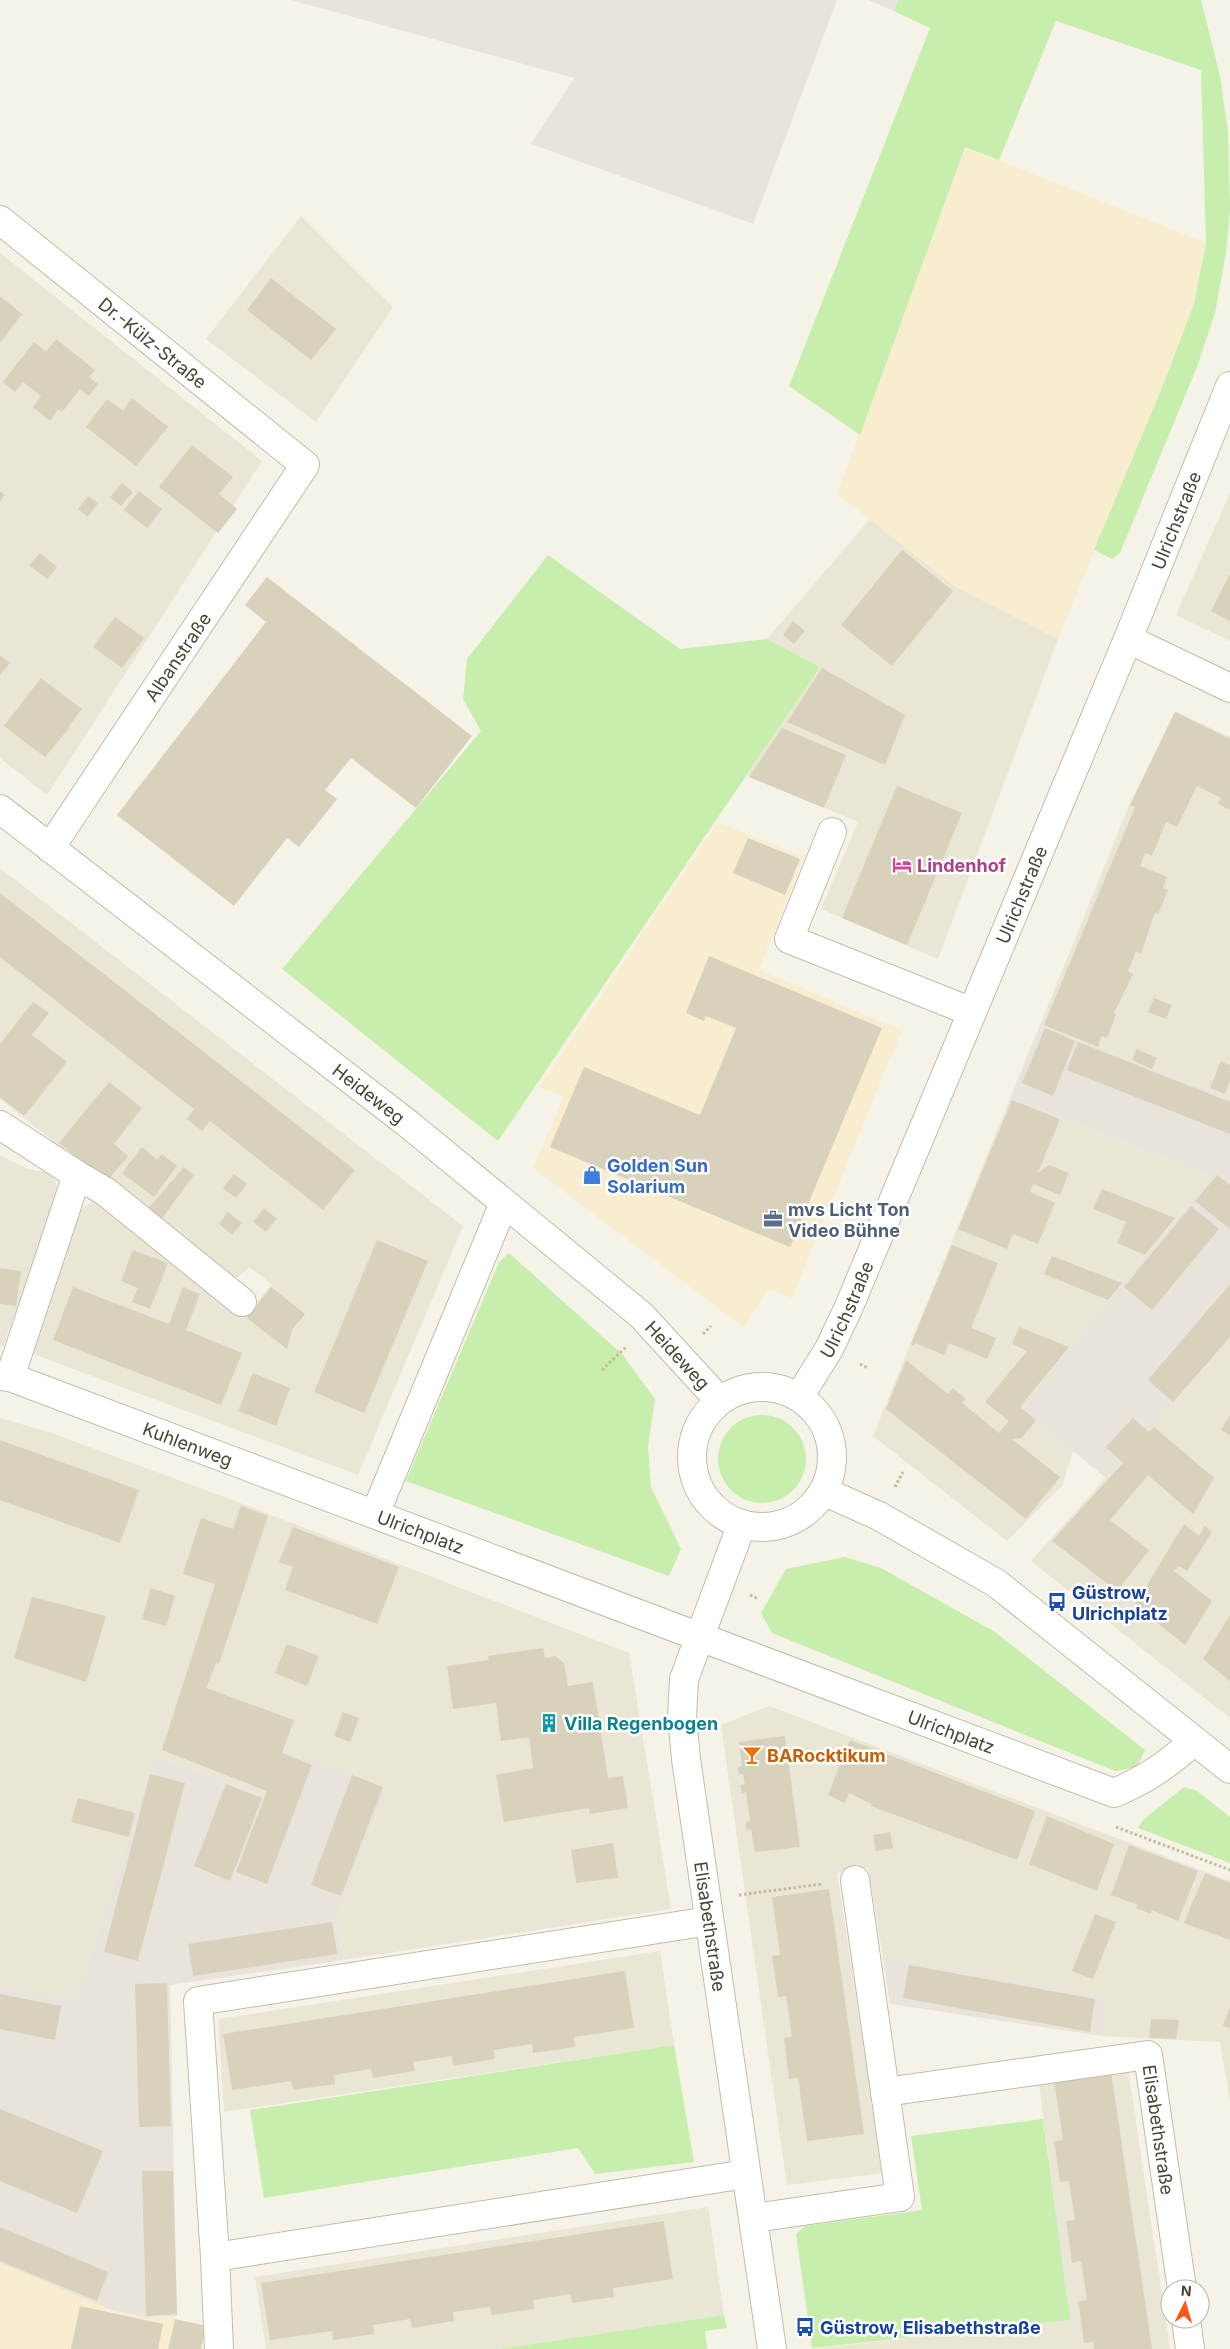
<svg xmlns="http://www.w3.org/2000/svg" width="1230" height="2349" viewBox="0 0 1230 2349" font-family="Inter,sans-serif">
  <rect width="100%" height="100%" fill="#f5f3e7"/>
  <!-- residential -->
  <g fill="#eae6d5">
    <polygon points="301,216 393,307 316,422 206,339"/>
    <polygon points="0,253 262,461 47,795 0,758"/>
    <polygon points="1230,493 1230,641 1176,615"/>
    <polygon points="870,519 956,587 1058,639 938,959 821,909 858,822 747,775 820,667 767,639"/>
    <polygon points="1175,711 1230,737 1230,1099 1040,1025 1129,806"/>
    <polygon points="0,868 463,1226 358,1475 25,1351 78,1213 96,1198 130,1222 245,1317 272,1284 249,1267 231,1283 0,1099"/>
    <polygon points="1010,1098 1211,1176 1020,1408 1073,1451 1062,1486 1007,1541 873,1436"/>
    <polygon points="0,1155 27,1169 52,1173 57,1186 57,1205 3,1346 0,1345"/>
    <polygon points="1230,1339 1230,1718 1031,1561"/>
    <polygon points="0,1418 52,1433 243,1504 629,1653 671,1909 344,1960 337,1917 387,1788 264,1796 155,1756 76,2001 0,1987"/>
    <polygon points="769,1706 1230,1881 1230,2102 1220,2042 1102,2036 1105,1997 883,1957 868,1868 837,1873 883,2173 787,2185 721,1725"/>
    <polygon points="660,1951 674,2045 224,2112 218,2019"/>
    <polygon points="1128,2069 1170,2349 812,2349 1069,2320 1039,2082"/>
    <polygon points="708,2207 724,2315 499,2349 266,2349 255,2277"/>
  </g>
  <!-- commercial -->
  <g fill="#f9edd0">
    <polygon points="965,147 1206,243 1194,304 1164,383 1058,639 956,587 837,494"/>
    <polygon points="717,822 804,857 759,970 902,1030 792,1298 767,1289 744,1328 533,1168 564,1096 539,1087"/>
    <polygon points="0,2263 114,2311 145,2317 175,2316 167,2349 0,2349"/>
  </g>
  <!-- industrial -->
  <g fill="#e8e4dc">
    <polygon points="291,0 837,0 753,224 531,144 574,78"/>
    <polygon points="868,0 898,0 894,11"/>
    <polygon points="1040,1025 1230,1099 1230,1339 1106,1478 1020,1408 1211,1176 1010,1098"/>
    <polygon points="283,1750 387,1788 337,1917 344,1960 170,1985 177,2316 145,2317 114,2311 0,2263 0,1987 76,2000 155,1756 264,1796"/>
    <polygon points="883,1957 1106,1997 1102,2036 890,2004"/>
  </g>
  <!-- green -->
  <g fill="#c7eeac">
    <polygon points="898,0 1201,0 1220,76 1228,132 1230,210 1226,253 1215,313 1197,367 1120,553 1112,559 1094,550 1164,383 1194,304 1206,243 1201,70 1056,21 999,160 965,147 860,435 789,386 930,28 894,11"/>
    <polygon points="548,555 680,649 767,639 820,667 498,1141 282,969 481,731 463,699 467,659"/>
    <polygon points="509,1253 623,1355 655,1399 648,1446 651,1487 681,1549 669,1576 406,1481 499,1262"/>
    <circle cx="762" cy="1459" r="44"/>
    <polygon points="845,1557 881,1568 995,1632 1145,1750 1137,1767 1115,1771 772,1633 761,1613 786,1569"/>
    <polygon points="1184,1787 1197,1791 1230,1817 1230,1863 1138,1828 1143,1820"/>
    <polygon points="674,2045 694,2162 595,2174 578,2148 264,2198 250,2110"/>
    <polygon points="1043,2119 1070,2320 812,2348 796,2234 805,2226 922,2210 911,2136"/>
    <polygon points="724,2315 727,2328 705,2331 707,2349 499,2349"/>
  </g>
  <!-- building -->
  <g fill="#d8d1bb">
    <polygon points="271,278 336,329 311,360 247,310"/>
    <polygon points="0,296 22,314 0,343"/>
    <polygon points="56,339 95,370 89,377 98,384 89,396 80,389 62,412 58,409 50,421 33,407 41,396 23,382 15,392 3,382 34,342 46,352"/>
    <polygon points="132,398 168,427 136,466 86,427 107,399 123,411"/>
    <polygon points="192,445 233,477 219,494 237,509 218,533 159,487"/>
    <polygon points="122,483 133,492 121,506 110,497"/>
    <polygon points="0,491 5,495 0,502"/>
    <polygon points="139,491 162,509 147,528 124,510"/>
    <polygon points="88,496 98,503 88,517 78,509"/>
    <polygon points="902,550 953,591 892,666 841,625"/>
    <polygon points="40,553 57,567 47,579 29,565"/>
    <polygon points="1230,574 1230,621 1211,611"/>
    <polygon points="267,577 472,736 416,808 351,758 325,790 337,799 299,847 287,838 234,906 117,815 266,622 245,605"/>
    <polygon points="115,617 144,638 122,668 93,647"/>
    <polygon points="793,621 805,631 794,644 783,635"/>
    <polygon points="0,655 10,663 0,675"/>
    <polygon points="822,668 905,715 885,765 787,722"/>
    <polygon points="41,678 82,709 69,726 70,727 45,757 4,726"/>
    <polygon points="1175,712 1230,739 1230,810 1218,804 1221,798 1197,786 1177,827 1166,822 1152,856 1145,853 1140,866 1167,877 1163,888 1168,890 1158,914 1155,912 1141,954 1136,951 1132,962 1128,971 1133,974 1114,1013 1116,1014 1107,1038 1101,1036 1098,1047 1044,1025 1135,807 1130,805"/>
    <polygon points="782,728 846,755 824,808 749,777"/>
    <polygon points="897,786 962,813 907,945 842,918"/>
    <polygon points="748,838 800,859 785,895 733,873"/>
    <polygon points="0,893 355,1170 323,1210 210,1121 202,1131 187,1119 194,1109 0,957"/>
    <polygon points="709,956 882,1028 790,1247 550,1147 584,1067 700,1115 736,1028 706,1016 704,1021 686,1013"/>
    <polygon points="1154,998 1172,1005 1166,1019 1148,1012"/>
    <polygon points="33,1002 49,1013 32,1035 67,1062 24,1116 0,1097 0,1044"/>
    <polygon points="1045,1028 1075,1041 1053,1096 1022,1083"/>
    <polygon points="1078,1042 1230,1102 1230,1134 1067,1070"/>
    <polygon points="1136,1049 1157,1058 1152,1069 1132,1060"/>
    <polygon points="1221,1061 1230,1065 1230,1081 1225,1094 1210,1088"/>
    <polygon points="109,1082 142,1108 114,1144 128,1156 107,1181 59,1143"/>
    <polygon points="1012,1100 1060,1119 1038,1173 1049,1165 1069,1173 1060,1195 1033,1184 1030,1192 1055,1203 1038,1244 1013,1234 1007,1249 958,1229"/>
    <polygon points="142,1147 157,1160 162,1154 177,1166 154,1197 122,1173"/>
    <polygon points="184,1167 194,1175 158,1224 145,1212"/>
    <polygon points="234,1174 247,1184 236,1198 223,1188"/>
    <polygon points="1217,1175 1230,1185 1230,1229 1195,1201"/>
    <polygon points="1102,1189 1175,1218 1145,1255 1117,1243 1126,1222 1093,1209"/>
    <polygon points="1191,1206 1219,1229 1152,1310 1124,1287"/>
    <polygon points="264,1208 277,1219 266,1232 253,1222"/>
    <polygon points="228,1212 242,1223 232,1235 219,1224"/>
    <polygon points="377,1240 428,1261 364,1413 314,1392"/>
    <polygon points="952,1245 998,1263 971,1328 996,1338 987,1359 949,1343 944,1355 915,1343 914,1346 911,1344"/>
    <polygon points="133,1250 168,1263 150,1309 132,1302 138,1288 121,1281"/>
    <polygon points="1052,1256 1122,1283 1108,1300 1044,1274"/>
    <polygon points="0,1268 21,1271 16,1306 0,1304"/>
    <polygon points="1230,1284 1230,1337 1173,1402 1148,1380"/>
    <polygon points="73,1287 169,1324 183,1287 200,1294 186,1330 242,1353 221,1405 53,1340"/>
    <polygon points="271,1287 305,1314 292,1330 287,1349 247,1318"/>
    <polygon points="1019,1327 1069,1347 1020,1407 1036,1420 1022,1438 1012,1439 1060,1477 1026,1519 886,1409 906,1360 948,1394 953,1388 966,1399 962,1403 999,1433 1009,1421 985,1402 1027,1351 1012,1344"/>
    <polygon points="253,1373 290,1388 276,1426 238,1411"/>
    <polygon points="1230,1415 1230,1435 1221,1430"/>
    <polygon points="1133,1418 1149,1432 1154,1427 1214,1478 1193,1514 1148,1475 1110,1520 1149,1550 1117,1591 1052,1541 1123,1463 1106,1447"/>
    <polygon points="0,1440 139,1490 120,1543 0,1500"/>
    <polygon points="241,1506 268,1516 219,1664 216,1663 206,1688 294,1720 282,1753 312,1765 267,1884 236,1872 267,1791 162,1750 215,1584 183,1574 201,1518 233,1529"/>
    <polygon points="1184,1524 1199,1536 1205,1526 1212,1532 1187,1571 1179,1566 1174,1571 1212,1601 1185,1645 1135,1605"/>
    <polygon points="293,1527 399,1567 377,1624 285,1590 293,1567 279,1562"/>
    <polygon points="151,1588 175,1596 166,1626 142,1619"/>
    <polygon points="32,1597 106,1616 86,1682 14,1658"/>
    <polygon points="1230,1615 1230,1681 1203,1659"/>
    <polygon points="287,1644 319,1656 307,1686 275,1673"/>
    <polygon points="543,1648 545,1658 555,1656 564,1663 568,1686 593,1682 608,1778 623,1776 628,1808 590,1814 589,1808 504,1822 496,1775 533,1768 529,1737 501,1741 496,1703 453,1709 447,1666 489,1660 488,1656"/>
    <polygon points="343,1712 359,1718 350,1742 334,1736"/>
    <polygon points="785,1736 800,1847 755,1852 751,1829 746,1830 746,1822 750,1821 746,1792 742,1793 740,1785 745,1784 743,1774 739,1774 738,1767 742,1766 739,1742"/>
    <polygon points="850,1740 1035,1811 1017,1860 871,1806 872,1804 849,1793 845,1803 828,1795"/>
    <polygon points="150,1774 185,1783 138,1961 104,1952"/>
    <polygon points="352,1775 383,1787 341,1896 311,1885"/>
    <polygon points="226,1784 262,1798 230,1881 194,1866"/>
    <polygon points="78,1798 135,1813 129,1837 71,1822"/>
    <polygon points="1047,1816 1114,1844 1097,1891 1029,1864"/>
    <polygon points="890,1832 893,1848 876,1851 873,1835"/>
    <polygon points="613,1843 618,1878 576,1883 571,1850"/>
    <polygon points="1129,1845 1198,1871 1178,1921 1152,1910 1151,1914 1136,1908 1138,1905 1111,1895"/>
    <polygon points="1205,1873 1230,1883 1230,1940 1184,1923"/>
    <polygon points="829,1889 864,2134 807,2141 798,2078 789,2079 784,2038 792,2037 786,1996 778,1997 772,1956 780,1955 772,1897"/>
    <polygon points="1095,1914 1116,1922 1093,1979 1072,1971"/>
    <polygon points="332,1922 337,1954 193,1976 188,1944"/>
    <polygon points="909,1965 1095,1999 1090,2032 903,1998"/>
    <polygon points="625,1971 634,2028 574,2037 575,2047 533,2053 532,2044 494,2050 495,2059 453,2066 452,2056 413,2062 415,2071 373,2078 371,2069 334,2075 335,2084 293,2090 291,2081 232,2090 223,2034"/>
    <polygon points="167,1983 171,2126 139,2127 135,1984"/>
    <polygon points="0,1994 61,2006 55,2040 0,2029"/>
    <polygon points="1230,2007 1230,2028 1223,2025"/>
    <polygon points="1151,2019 1179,2020 1176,2039 1149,2038"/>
    <polygon points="1111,2071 1152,2349 1094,2349 1093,2342 1084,2343 1078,2301 1087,2300 1081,2261 1072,2263 1066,2221 1075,2220 1069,2181 1060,2182 1054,2141 1063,2140 1054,2079"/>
    <polygon points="0,2109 103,2151 77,2213 0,2181"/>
    <polygon points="142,2171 173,2171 177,2314 146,2316"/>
    <polygon points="664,2221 673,2279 613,2288 614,2297 572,2303 571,2294 533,2300 534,2309 492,2315 490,2307 453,2312 454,2321 412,2328 410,2319 373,2325 374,2334 333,2340 332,2331 270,2340 261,2283"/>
    <polygon points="0,2227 108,2272 97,2301 0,2261"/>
    <polygon points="80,2306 163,2324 158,2349 71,2349"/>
    <polygon points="175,2319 206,2326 201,2349 168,2349"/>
  </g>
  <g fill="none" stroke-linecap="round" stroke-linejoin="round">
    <!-- minor casing -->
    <g stroke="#c2bda9" stroke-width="30">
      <g id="minor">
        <path id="s1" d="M0,220L305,465L50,848"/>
        <polyline points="1128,639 1230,688"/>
        <path id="s2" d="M0,809L407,1123L641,1315L719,1400"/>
        <polyline points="832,832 789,939 972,1012"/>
        <polyline points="0,1125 77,1175 10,1377"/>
        <polyline points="77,1175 106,1192 242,1302"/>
        <path id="s3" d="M0,1376L10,1377L1114,1793C1147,1779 1167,1765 1194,1741"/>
        <circle cx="762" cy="1457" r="70"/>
        <path id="s4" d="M799,1397L829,1349L848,1309L1128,639L1230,386"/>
        <polyline points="823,1491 879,1516 996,1583 1230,1769"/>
        <polyline points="375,1514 504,1203"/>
        <path id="s5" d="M742,1524L684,1679L682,1717L686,1759L772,2349"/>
        <path id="s6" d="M885,2092L1148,2055L1182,2289"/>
        <polyline points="754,2218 900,2197 855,1880"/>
        <polyline points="215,2257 746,2174"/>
        <polyline points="1186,2319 1190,2349"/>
        <polyline points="219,2349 215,2257 198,2001 709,1921"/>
      </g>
    </g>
    <!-- path -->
    <g stroke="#c5bb98" stroke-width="3" stroke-dasharray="2.5 2.5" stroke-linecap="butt">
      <polyline points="703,1334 711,1326"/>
      <polyline points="860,1364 868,1368"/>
      <polyline points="602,1370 626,1347"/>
      <polyline points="895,1487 903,1472"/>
      <polyline points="750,1595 759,1599"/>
      <polyline points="1116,1827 1230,1870"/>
      <polyline points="739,1895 822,1884"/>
    </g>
    <!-- minor -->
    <use href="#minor" stroke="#fff" stroke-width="28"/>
  </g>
  <!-- icons -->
  <defs>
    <g id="hotel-bare" transform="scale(1.5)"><path d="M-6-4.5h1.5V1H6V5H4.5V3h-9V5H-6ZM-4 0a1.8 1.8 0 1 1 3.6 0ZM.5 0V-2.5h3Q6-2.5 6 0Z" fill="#d1479c" stroke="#fff" stroke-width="2.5" paint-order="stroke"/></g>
    <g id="shop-bare" transform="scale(1.5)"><path d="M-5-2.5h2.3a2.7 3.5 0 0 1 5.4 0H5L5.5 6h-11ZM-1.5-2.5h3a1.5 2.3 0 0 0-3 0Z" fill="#3f7fe0" stroke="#fff" stroke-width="2.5" paint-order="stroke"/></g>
    <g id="office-bare" transform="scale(1.5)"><path d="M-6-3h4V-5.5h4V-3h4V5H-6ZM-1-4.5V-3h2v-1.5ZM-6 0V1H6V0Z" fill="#5c6f8a" stroke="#fff" stroke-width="2.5" paint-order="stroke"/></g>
    <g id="bus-bare" transform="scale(1.5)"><path d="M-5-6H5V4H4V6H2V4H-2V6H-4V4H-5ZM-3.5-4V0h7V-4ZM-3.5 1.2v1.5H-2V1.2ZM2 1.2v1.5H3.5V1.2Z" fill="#1a4fb4" stroke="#fff" stroke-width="2.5" paint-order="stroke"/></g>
    <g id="building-bare" transform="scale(1.5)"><path d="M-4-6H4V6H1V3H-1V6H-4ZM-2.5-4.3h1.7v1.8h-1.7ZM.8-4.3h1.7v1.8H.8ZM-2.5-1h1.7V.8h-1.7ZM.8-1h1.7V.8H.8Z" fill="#0f9aa8" stroke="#fff" stroke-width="2.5" paint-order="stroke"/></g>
    <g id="bar-bare" transform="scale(1.5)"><path d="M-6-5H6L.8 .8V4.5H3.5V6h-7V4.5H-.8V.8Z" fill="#e8710a" stroke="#fff" stroke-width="2.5" paint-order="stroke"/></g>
  </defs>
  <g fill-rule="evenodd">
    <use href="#hotel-bare" x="902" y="865"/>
    <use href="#shop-bare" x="592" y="1175"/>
    <use href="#office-bare" x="773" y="1219"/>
    <use href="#bus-bare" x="1057" y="1602"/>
    <use href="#building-bare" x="549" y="1723"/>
    <use href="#bar-bare" x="752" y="1755"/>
    <use href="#bus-bare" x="805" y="2327"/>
  </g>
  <g text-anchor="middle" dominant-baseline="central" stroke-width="5" stroke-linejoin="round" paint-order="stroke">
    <!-- street labels -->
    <g font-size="18" fill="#494435" stroke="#fff">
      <text stroke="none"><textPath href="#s1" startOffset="196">Dr.-Külz-Straße</textPath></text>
      <text stroke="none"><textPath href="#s4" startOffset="955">Ulrichstraße</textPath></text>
      <text transform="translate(178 657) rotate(-56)">Albanstraße</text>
      <text stroke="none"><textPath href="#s4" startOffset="550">Ulrichstraße</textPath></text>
      <text stroke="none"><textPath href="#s2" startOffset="466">Heideweg</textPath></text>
      <text stroke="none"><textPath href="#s4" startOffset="100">Ulrichstraße</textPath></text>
      <text stroke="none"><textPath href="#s2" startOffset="871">Heideweg</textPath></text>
      <text stroke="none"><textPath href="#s3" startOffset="200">Kuhlenweg</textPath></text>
      <text stroke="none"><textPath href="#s3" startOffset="449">Ulrichplatz</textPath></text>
      <text stroke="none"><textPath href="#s3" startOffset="1016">Ulrichplatz</textPath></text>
      <text stroke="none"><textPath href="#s5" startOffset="415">Elisabethstraße</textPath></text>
      <text stroke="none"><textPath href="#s6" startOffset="341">Elisabethstraße</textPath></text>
    </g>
    <!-- hotel labels -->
    <g font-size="18" font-weight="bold" fill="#b23c85" stroke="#fff" text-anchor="start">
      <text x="917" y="865">Lindenhof</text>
    </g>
    <!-- shop labels -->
    <g font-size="18" font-weight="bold" fill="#366cbe" stroke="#fff" text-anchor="start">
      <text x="607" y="1165">Golden Sun<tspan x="607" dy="21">Solarium</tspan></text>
    </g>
    <!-- service labels -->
    <g font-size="18" font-weight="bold" fill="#4e5e75" stroke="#fff" text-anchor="start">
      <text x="788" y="1209">mvs Licht Ton<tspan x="788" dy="21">Video Bühne</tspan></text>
    </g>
    <!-- transit labels -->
    <g font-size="18" font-weight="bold" fill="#164399" stroke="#fff" text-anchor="start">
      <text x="1072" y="1592">Güstrow,<tspan x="1072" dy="21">Ulrichplatz</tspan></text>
      <text x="820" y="2327">Güstrow, Elisabethstraße</text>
    </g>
    <!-- culture labels -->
    <g font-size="18" font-weight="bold" fill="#0d838f" stroke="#fff" text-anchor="start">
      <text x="564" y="1723">Villa Regenbogen</text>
    </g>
    <!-- food labels -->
    <g font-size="18" font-weight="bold" fill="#c56008" stroke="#fff" text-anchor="start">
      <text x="767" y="1755">BARocktikum</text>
    </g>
  </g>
  <!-- north arrow -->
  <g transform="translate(1185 2304) rotate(5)"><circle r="24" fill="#ffffff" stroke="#b6b4ae"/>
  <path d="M0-4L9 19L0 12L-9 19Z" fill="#ff5715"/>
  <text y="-8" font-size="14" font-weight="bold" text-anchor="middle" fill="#494435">N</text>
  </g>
</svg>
